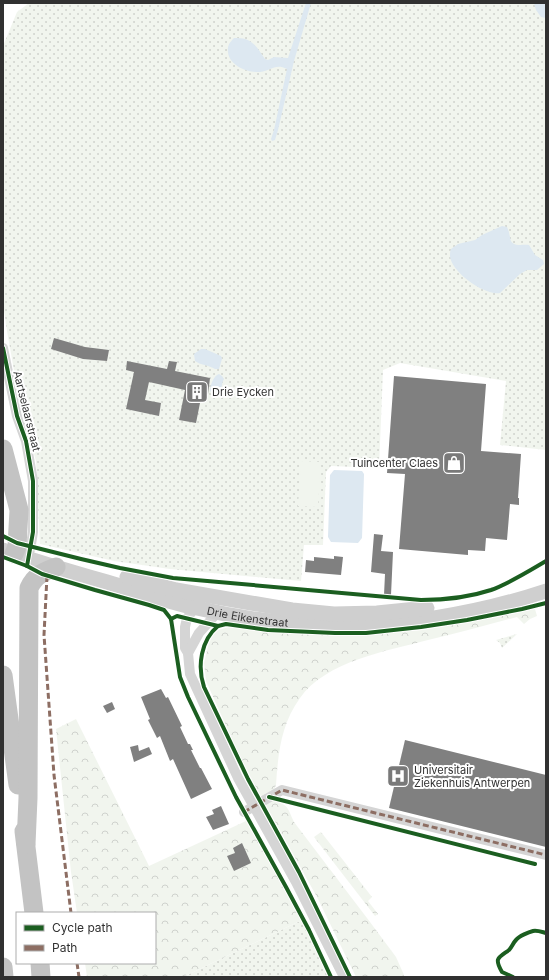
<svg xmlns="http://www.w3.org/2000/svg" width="549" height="980" viewBox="0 0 549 980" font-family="Inter,sans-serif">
  <defs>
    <pattern id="grass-dots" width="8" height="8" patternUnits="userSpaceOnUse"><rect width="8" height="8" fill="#f1f5ee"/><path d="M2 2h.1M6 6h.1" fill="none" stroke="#cfd2cd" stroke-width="1.8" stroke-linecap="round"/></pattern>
    <pattern id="forest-crowns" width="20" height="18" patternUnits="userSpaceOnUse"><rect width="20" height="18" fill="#f1f5ee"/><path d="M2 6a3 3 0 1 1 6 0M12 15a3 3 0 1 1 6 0" fill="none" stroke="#cfd2cd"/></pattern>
  </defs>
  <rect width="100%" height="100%" fill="#fff"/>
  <!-- grass -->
  <g fill="url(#grass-dots)">
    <polygon points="29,3 546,3 546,450 500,445 506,381 400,363 383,370 379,468 331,466 326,472 323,545 304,545 301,581 170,569 114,561 40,544 36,461 21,410 7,331 3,304 3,46 17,12"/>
    <polygon points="517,634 502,648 500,643 496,640"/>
    <polygon points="302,920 330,977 183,977"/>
  </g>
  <!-- forest -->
  <g fill="url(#forest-crowns)">
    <path d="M535,609L537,616L530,619L524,624L517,617C487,625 458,633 428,640C387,651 326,661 300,698C281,724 278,754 276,785L274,790L261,797L239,755L206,681L204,663L208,646L212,636L218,630L229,627L273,632L345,636L375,634L422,630L493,618Z"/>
    <polygon points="76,719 149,866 246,821 302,920 183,977 87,977 85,963 155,963 155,913 77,913 71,872 56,729"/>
    <path d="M272,800C289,805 287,807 294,822L370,922L396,957L404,975L403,977H356L317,897L265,804Z"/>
    <polygon points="321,832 372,897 368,901 378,914 375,916 314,837"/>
  </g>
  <!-- pitch -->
  <polygon fill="#f1f5ee" points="301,461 321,462 318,507 298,506"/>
  <!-- water -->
  <g fill="#dde8f1">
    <path d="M306,3H311L294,61L278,130L275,140L272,141L271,139L274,130L287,69C275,63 271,71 260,72C247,73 229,65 228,52C227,46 230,42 234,38C252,37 256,46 265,59L268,60L274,57L288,58Z"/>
    <polygon points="534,3 546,3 546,18 541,17 536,10"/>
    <path d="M502,226L507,227C509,231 509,233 510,237C511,248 521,244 529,245L535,255L543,260L544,264L537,270H527L520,274L500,293C485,296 451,272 450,256C450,253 450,251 451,249L458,244L475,240L482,235Z"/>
    <path d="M201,349H205L221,356L222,359L219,369H215C209,365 200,365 195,361L194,354Z"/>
    <path d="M219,374L222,376L224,379C221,384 222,391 219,394H214L210,391C210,386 213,378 217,375Z"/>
    <polygon points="334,470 362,471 364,474 362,538 358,543 331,542 328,537 330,475"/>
  </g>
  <!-- building -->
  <g fill="#808080">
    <polygon points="54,338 85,347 109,350 107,361 83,359 51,349"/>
    <polygon points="127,361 167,369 169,361 177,362 175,371 210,378 208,394 202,393 196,423 179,420 185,390 149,382 145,400 161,403 159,416 126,409 134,372 126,370"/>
    <polygon points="394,376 486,384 481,451 521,454 518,498 519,498 519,505 510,504 507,540 486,538 485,551 468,550 468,555 399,549 405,474 387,473"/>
    <polygon points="374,534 383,535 381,551 393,552 391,595 384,595 385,574 371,572"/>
    <polygon points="334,556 343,557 341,575 305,572 306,560 314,561 314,557 334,559"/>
    <polygon points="161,689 166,698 168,697 182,726 180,727 188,744 190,744 193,750 191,750 200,768 201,768 212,789 191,799 173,759 170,761 160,736 157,738 148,720 150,719 141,697"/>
    <polygon points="112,702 115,709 107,713 103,706"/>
    <polygon points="405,740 546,775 546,847 389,808"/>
    <polygon points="138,745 139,751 149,747 152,754 134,762 130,747"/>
    <polygon points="221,806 229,824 213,830 206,817 214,814 212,810"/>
    <polygon points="242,843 251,863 234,871 227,856 235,853 233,848"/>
  </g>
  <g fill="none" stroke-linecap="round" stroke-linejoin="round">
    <!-- street -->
    <g stroke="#d5d5d5" stroke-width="10">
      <polyline points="3,348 17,416 26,441 33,481 33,532 30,550"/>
      <polyline points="200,605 195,608 187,618 185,627 185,648 188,653 190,674 238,778 296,882 344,977"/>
      <polyline points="188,653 199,633 217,613"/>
      <polyline points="244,812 282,790 546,855"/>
    </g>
    <!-- secondary -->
    <g stroke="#cfcfcf" stroke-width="15">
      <path id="s1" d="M3,550C37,562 72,572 107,582C137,591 167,602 197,608C239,618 283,624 326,625C399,627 477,614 546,591"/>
      <polyline points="127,577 176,590 292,610 334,614 377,613 427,608"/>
    </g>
    <!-- highway -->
    <g stroke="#c3c3c3" stroke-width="19">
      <polyline points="3,449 19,510 17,546 14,554"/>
      <polyline points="3,675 18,785"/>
      <polyline points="24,831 34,913"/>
      <path d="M26,844L28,798L29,588C35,575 43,572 56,567"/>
      <polyline points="40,963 41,977"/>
      <polyline points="3,967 4,977"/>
    </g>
    <!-- quiet -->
    <g stroke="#8d6e63" stroke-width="3" stroke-dasharray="6 3" stroke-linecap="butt">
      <polyline points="47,576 44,635 54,775 71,913"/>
      <polyline points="244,812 282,790 546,855"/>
      <polyline points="77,963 79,977"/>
    </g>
    <!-- cycleway casing -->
    <g stroke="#fff" stroke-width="6">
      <g id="cycleway">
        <polyline points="3,348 17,416 26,441 33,481 33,532 27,566"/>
        <path d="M3,536L17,543L81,559L120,568L173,578L421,600C443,600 470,597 491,590C510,583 529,571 546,561"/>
        <polyline points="3,557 27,566 42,574 95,590 149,605 164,610 171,619 180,677 188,697 236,797 286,887 309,930 331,977"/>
        <polyline points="171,619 177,616 218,626 226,624 268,630 335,633 366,633 421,627 467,620 522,609 546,603"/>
        <path d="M218,626C201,640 197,666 204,687L248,779L299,872L350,977"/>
        <polyline points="269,797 535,864"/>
        <path d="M513,977L502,972C494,958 498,958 509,950C512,947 513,943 516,940C519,936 529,932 533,931C537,930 542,932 546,933"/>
      </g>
    </g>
    <!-- cycleway -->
    <use href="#cycleway" stroke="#1b5e20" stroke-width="4"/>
  </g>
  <!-- icons -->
  <defs>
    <g id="building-square" transform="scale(1.15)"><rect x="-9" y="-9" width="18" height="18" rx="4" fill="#797979" stroke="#fff"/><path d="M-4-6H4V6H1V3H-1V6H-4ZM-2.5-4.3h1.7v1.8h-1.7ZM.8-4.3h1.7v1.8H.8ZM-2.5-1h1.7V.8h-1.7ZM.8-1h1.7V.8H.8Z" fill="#fff"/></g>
    <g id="shop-square" transform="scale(1.15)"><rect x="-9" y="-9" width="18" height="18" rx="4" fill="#797979" stroke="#fff"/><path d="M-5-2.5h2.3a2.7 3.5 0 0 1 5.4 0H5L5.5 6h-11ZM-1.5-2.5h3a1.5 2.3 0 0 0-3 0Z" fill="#fff"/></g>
    <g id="hospital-square" transform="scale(1.15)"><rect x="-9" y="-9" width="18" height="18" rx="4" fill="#797979" stroke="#fff"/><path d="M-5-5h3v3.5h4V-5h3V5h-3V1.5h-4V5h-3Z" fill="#fff"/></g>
  </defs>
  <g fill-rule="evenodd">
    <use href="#building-square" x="197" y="392"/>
    <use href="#shop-square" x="454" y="463"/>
    <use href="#hospital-square" x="398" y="776"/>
  </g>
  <g text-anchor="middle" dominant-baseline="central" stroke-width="4" stroke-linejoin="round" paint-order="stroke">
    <!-- poi labels -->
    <g font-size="11" fill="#313131" stroke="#fff" text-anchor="start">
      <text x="212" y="392">Drie Eycken</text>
      <text x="438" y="463" text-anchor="end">Tuincenter Claes</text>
      <text x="414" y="770">Universitair<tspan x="414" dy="13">Ziekenhuis Antwerpen</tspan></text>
    </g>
    <!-- street labels -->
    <g font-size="11" fill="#313131" stroke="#fff">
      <text transform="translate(27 411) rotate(76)">Aartselaarstraat</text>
      <text stroke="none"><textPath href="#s1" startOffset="254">Drie Eikenstraat</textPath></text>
    </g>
  </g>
  <!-- border -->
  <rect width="549" height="980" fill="none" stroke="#313131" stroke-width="8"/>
  <!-- legend -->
  <rect x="16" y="912" width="140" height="52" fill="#ffffff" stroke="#adadad"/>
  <rect x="24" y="925" width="20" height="6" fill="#1b5e20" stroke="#adadad"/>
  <text x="52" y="932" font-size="12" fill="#313131">Cycle path</text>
  <rect x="24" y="945" width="20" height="6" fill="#8d6e63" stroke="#adadad"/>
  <text x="52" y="952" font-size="12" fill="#313131">Path</text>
</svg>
